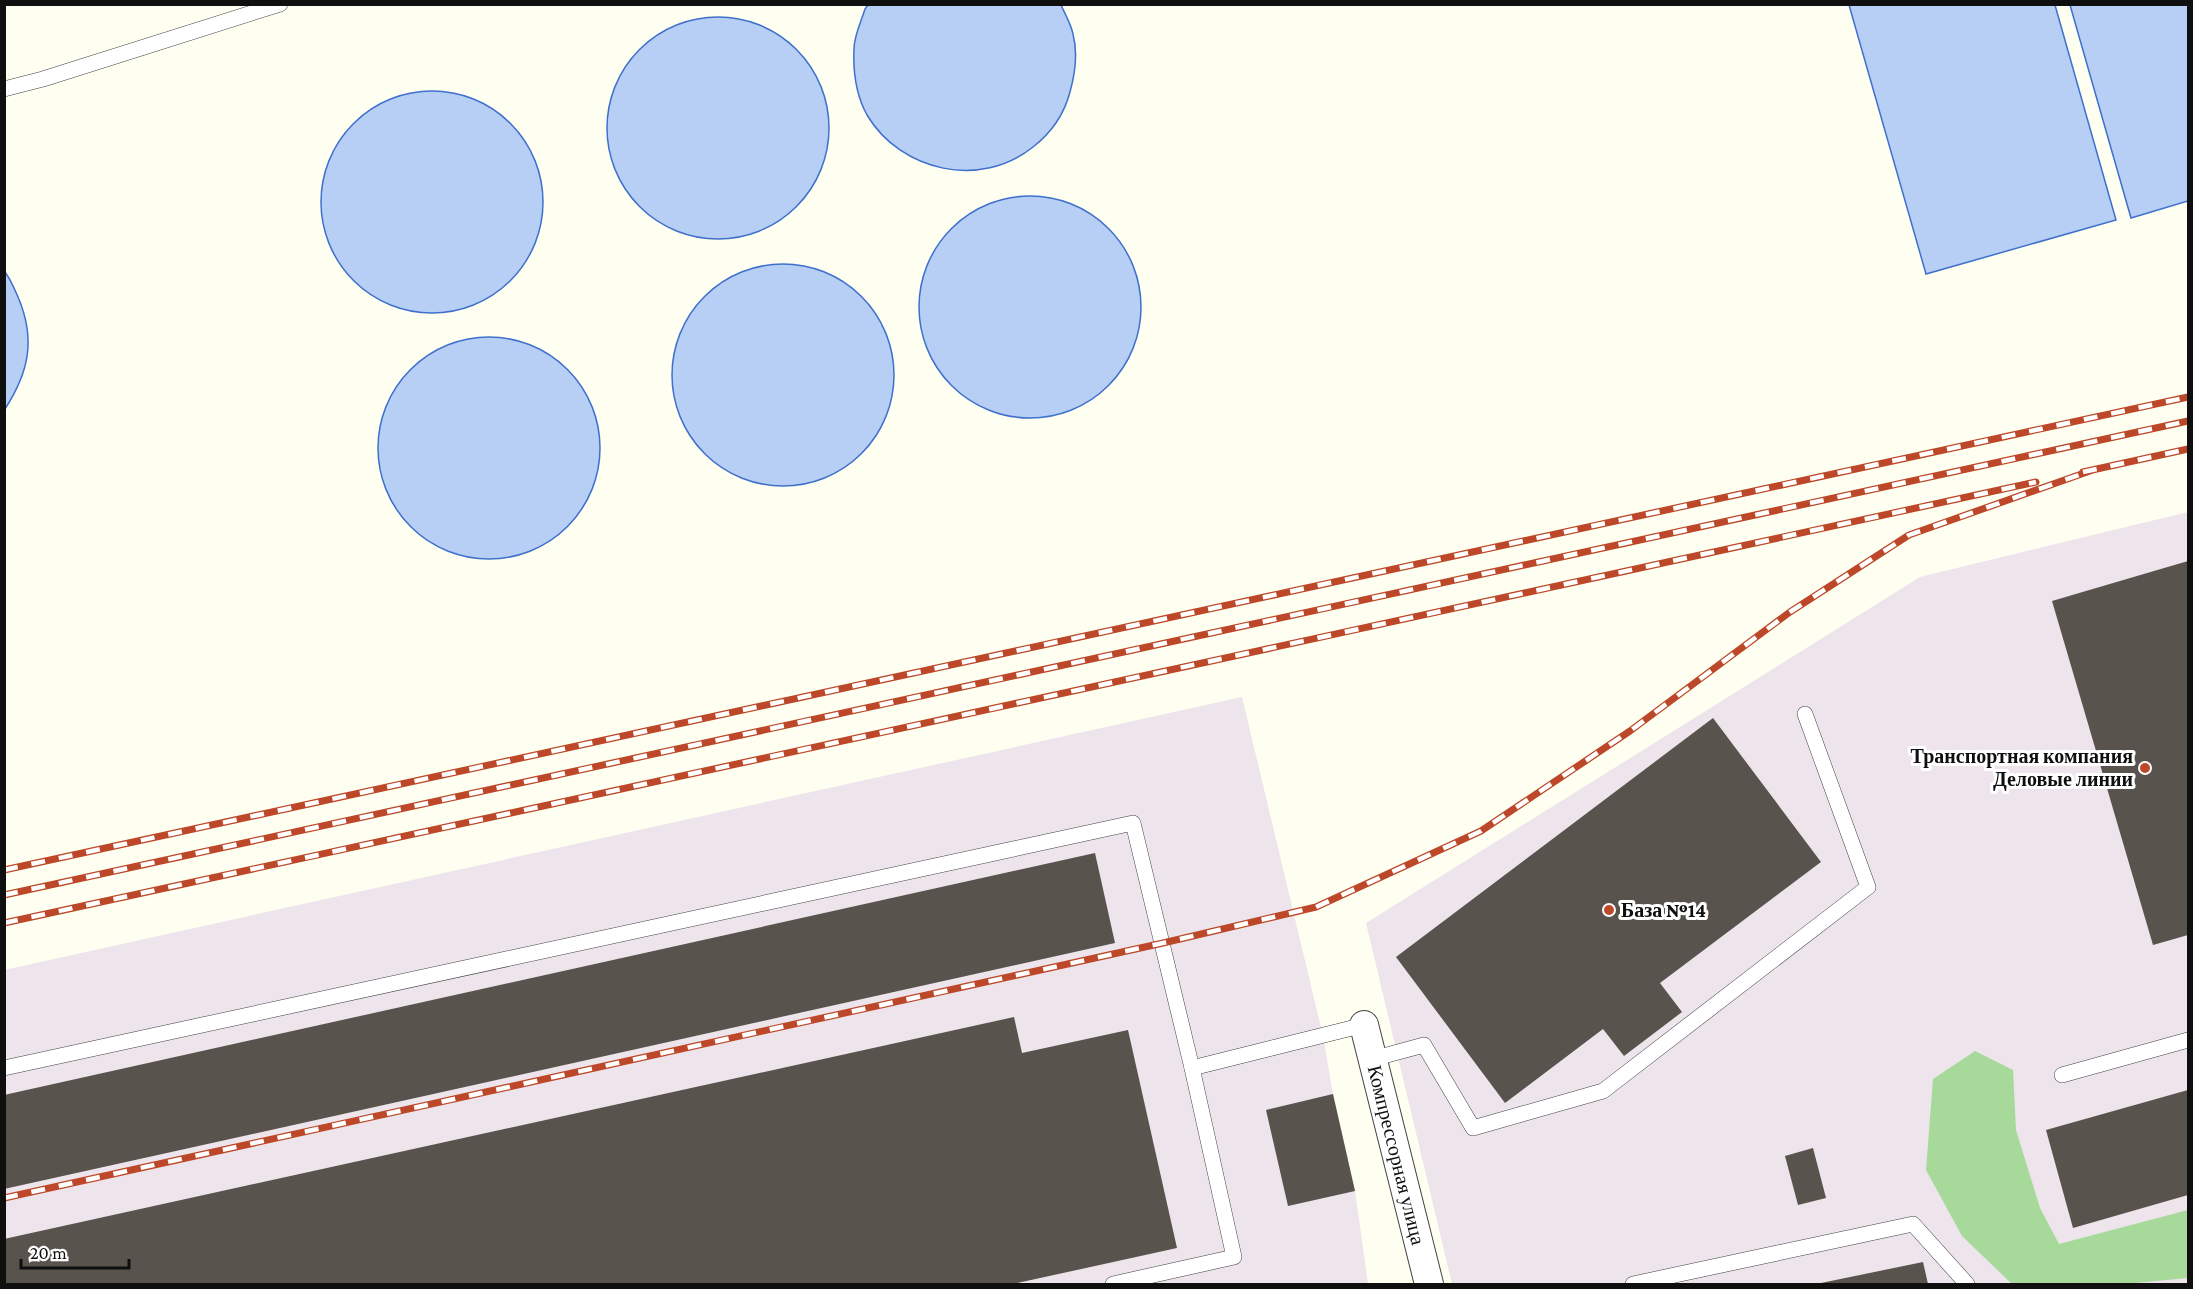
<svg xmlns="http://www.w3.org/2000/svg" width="2193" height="1289" viewBox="0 0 2193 1289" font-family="'Crimson Pro',serif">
  <rect width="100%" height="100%" fill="#fefff1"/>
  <!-- industrial -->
  <g fill="#ede4ec">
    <polygon points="2188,512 2188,1284 1452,1284 1366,923 1920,577"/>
    <polygon points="1242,697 1323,1036 1333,1094 1355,1191 1368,1284 5,1284 4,970"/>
  </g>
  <!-- forest -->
  <polygon fill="#a7d99b" points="1975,1051 2013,1070 2016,1130 2040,1208 2059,1244 2188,1210 2188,1278 2124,1284 2012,1284 1962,1236 1926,1170 1933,1079"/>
  <!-- water -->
  <g fill="#b7cef5" stroke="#3f70cb" stroke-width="1.5">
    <path d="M868,5H1061C1065,14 1071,24 1073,34C1078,53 1075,74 1070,92C1064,115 1051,133 1033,147C981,189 901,172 867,115C856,95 853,71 854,49C854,36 861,22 865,9Z"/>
    <polygon points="1849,5 2055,5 2116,220 1926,274"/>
    <polygon points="2070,5 2188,5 2188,201 2131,218"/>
    <circle cx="718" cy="128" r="111"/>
    <circle cx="432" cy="202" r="111"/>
    <circle cx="1030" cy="307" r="111"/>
    <circle cx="783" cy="375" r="111"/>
    <path d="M5,272C11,280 14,288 18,297C36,339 29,372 5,409Z"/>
    <circle cx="489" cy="448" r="111"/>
  </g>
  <!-- building -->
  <g fill="#58534c">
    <polygon points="2188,561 2188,935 2153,945 2052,601"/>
    <polygon points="1713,718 1821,862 1660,983 1682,1012 1624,1056 1603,1029 1505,1103 1396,957"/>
    <polygon points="1095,853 1115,943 4,1189 4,1095"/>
    <polygon points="1014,1017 1022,1053 1128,1030 1177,1248 1013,1284 4,1284 4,1239"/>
    <polygon points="2188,1090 2188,1195 2073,1228 2046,1130"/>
    <polygon points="1333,1094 1355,1191 1288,1206 1266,1110"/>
    <polygon points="1813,1148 1826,1198 1798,1205 1785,1156"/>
    <polygon points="1923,1262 1928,1284 1821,1284 1821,1283"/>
  </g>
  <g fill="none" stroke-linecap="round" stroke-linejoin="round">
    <!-- service casing -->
    <g stroke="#424242" stroke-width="16">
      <g id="service">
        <polyline points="4,89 43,79 280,4"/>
        <polyline points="1372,1059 1424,1045 1473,1128 1603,1091 1868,887 1805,714"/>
        <polyline points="4,1068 1133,823 1192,1068"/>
        <polyline points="2062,1075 2188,1040"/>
        <polyline points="1113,1284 1234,1257 1192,1068 1364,1025"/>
        <polyline points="1633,1284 1913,1224 1967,1284"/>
      </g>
    </g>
    <!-- minor casing -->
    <g stroke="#424242" stroke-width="30">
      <g id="minor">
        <path id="s1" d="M1364,1025L1429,1284"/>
      </g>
    </g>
    <!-- service -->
    <use href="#service" stroke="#fff" stroke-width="15"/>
    <!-- minor -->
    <use href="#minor" stroke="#fff" stroke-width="28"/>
    <!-- rail casing -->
    <g stroke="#bd4829" stroke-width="7">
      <g id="rail">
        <polyline points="2083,472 2188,449"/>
        <polyline points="4,870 2188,397"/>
        <polyline points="4,895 2188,421"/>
        <polyline points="4,923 2036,482"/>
        <polyline points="4,1198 1163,943 1316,907 1481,831 1630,731 1790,612 1909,535 2090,471"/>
      </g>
    </g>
    <!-- rail -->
    <use href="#rail" stroke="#fff" stroke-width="4.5" stroke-dasharray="14" stroke-linecap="butt"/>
  </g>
  <!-- markers -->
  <g fill="#bd4829" stroke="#fff" stroke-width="2">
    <circle cx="2145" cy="768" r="6"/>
    <circle cx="1609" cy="910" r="6"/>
  </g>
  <g text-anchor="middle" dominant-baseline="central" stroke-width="6" stroke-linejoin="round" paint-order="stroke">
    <!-- poi labels -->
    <g font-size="20" font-weight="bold" fill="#0f0f0f" stroke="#fff" text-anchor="end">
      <text x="2133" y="756">Транспортная компания<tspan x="2133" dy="23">Деловые линии</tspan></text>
      <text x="1621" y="910" text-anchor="start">База №14</text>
    </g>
    <!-- street labels -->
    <g font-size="20" fill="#0f0f0f" stroke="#fff">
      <text stroke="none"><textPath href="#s1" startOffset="134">Компрессорная улица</textPath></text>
    </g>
  </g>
  <!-- border -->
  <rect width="2193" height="1289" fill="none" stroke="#0f0f0f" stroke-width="12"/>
  <!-- scale -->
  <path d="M21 1259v9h108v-9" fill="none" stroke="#0f0f0f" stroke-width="3"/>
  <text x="30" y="1259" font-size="18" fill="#0f0f0f" stroke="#ffffff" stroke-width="4.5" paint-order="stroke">20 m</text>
</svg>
